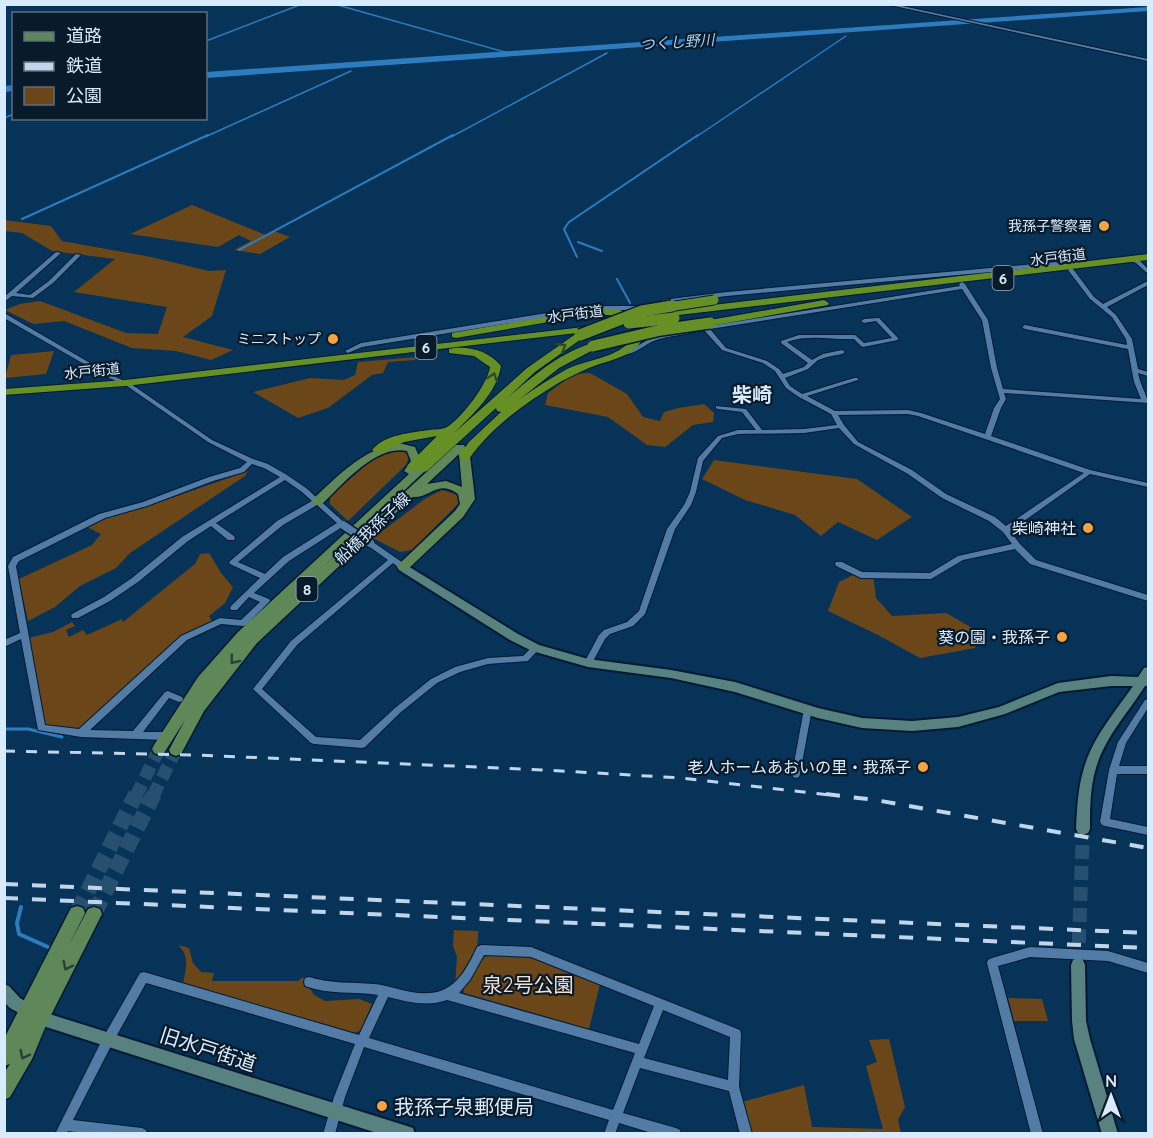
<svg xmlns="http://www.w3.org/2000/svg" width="1153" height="1138" viewBox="0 0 1153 1138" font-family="Quicksand,'Noto Sans JP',sans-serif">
  <rect width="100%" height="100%" fill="#063357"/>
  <!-- green -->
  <g fill="#6b4618">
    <polygon points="192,205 266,235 274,231 290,237 260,254 234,250 251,241 239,235 218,247 130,234"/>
    <polygon points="5,220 51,226 62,241 151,257 209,271 226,270 212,316 183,337 233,350 211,360 176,351 132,348 64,321 33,324 5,310 20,304 40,301 126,333 158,334 167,307 74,292 115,259 52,251 22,233 5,231"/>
    <polygon points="54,351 46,374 5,378 11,355"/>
    <polygon points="417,357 415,360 388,362 383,373 372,375 328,408 298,418 253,392 310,378 344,380 355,375 358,362"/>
    <polygon points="590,373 627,394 643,417 660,421 664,412 678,408 704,404 714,413 713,422 693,425 665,447 647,445 608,417 545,405 548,393 574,374"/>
    <polygon points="390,449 407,452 409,457 406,465 348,521 330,504 330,496 373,459"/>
    <polygon points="714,460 857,479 912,517 877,540 838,522 821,536 795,515 745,500 702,479"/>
    <polygon points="248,471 245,476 130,553 116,568 80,586 55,607 28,621 19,579 92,545 101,534 87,527 105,518 157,503"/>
    <polygon points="442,490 455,494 459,498 458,504 412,550 400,552 373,538 426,498"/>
    <polygon points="209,553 221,573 233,587 225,603 209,616 212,621 182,636 168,647 81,729 60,728 43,724 29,638 53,632 72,622 75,626 66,630 69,637 83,630 87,635 122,619 123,622 195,564 200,554"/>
    <polygon points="873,573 876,598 892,616 946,613 981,633 975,648 920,658 878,635 828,611 839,582 855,574"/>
    <path d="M454,930L478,931C479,955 470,967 455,985L457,957L453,946Z"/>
    <path d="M178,945L189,948L193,963L201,972L214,973L212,981H298L303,977L314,995L325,1001L359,999L372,1004L361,1030L355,1033L183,983C186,968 190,956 178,945Z"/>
    <path d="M487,955L531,956L600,984L589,1029L464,993L463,988C469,981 482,958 487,955Z"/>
    <polygon points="1008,998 1042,999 1048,1021 1014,1021"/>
    <polygon points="889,1039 905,1107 898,1120 901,1133 752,1134 742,1102 804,1085 812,1127 883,1129 866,1066 877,1062 869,1040"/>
  </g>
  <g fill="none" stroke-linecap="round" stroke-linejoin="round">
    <!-- stream-far3 -->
    <g stroke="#2e7cc0" stroke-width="1.5">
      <polyline points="334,4 512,54"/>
      <polyline points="206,41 302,4"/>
      <polyline points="4,118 14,114"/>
      <polyline points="205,137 351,71"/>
      <polyline points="451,137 607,53"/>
      <polyline points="696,137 846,36"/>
    </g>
    <!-- stream-far2 -->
    <g stroke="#2e7cc0" stroke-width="2">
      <polyline points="22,219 208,135"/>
      <polyline points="578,242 602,251"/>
      <polyline points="239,250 453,135"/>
      <polyline points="577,257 564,229 569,222 698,135"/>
      <polyline points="617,279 630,303"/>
    </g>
    <!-- stream-far1 -->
    <polyline stroke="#2e7cc0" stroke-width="3" points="4,729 28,729 62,737"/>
    <!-- stream -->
    <polyline stroke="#2e7cc0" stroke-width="4" points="21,907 17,923 19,934 48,947"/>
    <!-- river -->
    <g fill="#2e7cc0" fill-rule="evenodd">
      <polygon points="1148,7 1148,11 206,78 206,72"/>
      <polygon points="14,85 14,91 4,92 4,86"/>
    </g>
    <!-- secondary-tunnel -->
    <polyline stroke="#264f70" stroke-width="14" stroke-dasharray="14 7" stroke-linecap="butt" points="1078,964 1083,829"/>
    <!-- primary-tunnel-far1 -->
    <g stroke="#264f70" stroke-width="13" stroke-dasharray="13 7" stroke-linecap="butt">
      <polyline points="136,796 159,749"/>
      <polyline points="153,796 176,750"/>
    </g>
    <!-- primary-tunnel -->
    <g stroke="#264f70" stroke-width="16" stroke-dasharray="16 8" stroke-linecap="butt">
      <polyline points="77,913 136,794"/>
      <polyline points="94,914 154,794"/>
    </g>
    <!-- street casing -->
    <g stroke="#001a34" stroke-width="2">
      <g id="street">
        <polygon points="885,4 893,4 1148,59 1148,61"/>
        <polygon points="56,252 61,253 16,293 30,295 49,281 76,254 81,255 53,283 33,298 12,296 4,302 4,297"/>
        <polygon points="1129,257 1140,261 1148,269 1148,273 1146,272 1136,263 1127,260 1127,258"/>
        <polygon points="1056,262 1062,266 1062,268 1058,268 1055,266 727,296 662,304 659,302 662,300 727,292"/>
        <path d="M1071,268L1073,269L1094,297L1103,304L1148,281V285L1107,307L1116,315L1132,339L1138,369L1148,372V376L1138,373C1140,384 1146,393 1148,403L1004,393L1006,399L1001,408L991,436L1090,470L1148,483V487L1090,474L1010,531L1020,544L1036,560L1148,595V601L1030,564L1015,549L963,560L931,579L861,578L836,566L835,564L836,562H842L862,572L930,573L958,556L1012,544L1003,532L989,521L942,498L908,474L854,444L839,428L804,433L738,434L722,438L703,461L696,492L691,505L675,529L645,614L633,626L610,634L605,639L591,665H585L584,663L599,635L604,630L627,622L639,611L667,529L684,505L690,492L698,458L718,436L738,430H756L742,412L718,409L716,408V406L746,409L762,430L804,429L837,425L831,414L799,397L786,388L775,371L763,363L722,350L703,329V327L960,286L959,284L962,282L965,284L988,320L997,368L1003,389L1141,399L1134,382L1128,349L1025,329L1022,327L1025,325L1127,345L1126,339L1112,317L1090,299L1068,270ZM962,289L982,320L991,368L1000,399L994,408L985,434L921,413L908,410L835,411L807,396L858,380V378H854L802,394L790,386L785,378L808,369L818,360L827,357L842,354L845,352L842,350L823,354L812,360L787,342C808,334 832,340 854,339L861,346L863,347L898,340V338L879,318L864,319L861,321L864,323L876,321L892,338L864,343L855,335H799L781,341V343L808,363L804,367L783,374L779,369L767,361L726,348L710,329ZM908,414L918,416L1084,473L1006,526L995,517L946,494L912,470L858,442L844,425L838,415Z"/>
        <polygon points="591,306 639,306 642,308 639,310 591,310 362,347 348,353 345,351 361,343"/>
        <path d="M4,313L109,374L131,384L212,440L253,459L268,464L287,475L306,488L347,525L346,527H342L289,561L254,593L269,599L270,601L246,625L243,626L221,624L187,640L90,730L133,731L165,692L168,691L182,697L183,699L182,701L179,702L169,698L143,732H165L168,734L169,736L168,738L165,740L81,737L38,730L21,639L4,647V640L20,633L8,566L13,557L99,514L143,502L209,477L240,468L247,462L208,442L127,386L105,376L4,318ZM252,464L264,468L280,477L182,537L132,578L104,597L72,614L71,616L72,618H78L110,601L138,582L188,541L211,526L228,540H234L235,538L234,536L216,523L285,480L302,492L312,501L277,521L229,562L230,564L260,578L231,606L230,608L231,610H237L249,597L260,602L241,620L220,618L181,636L79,729L45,725L16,566L19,561L105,518L147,506L213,481L244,472ZM317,505L337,523L283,557L265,574L238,562L283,525Z"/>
        <path d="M693,329L695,330V332C682,335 668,336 656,340C642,345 632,359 616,353L619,351L632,349L651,338Z"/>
        <polygon points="370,540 406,565 407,567 406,569 400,569 393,563 297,645 262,689 316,737 360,740 395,708 431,679 455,667 488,658 523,656 533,646 539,646 540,648 528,661 488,664 460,672 437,683 401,712 365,747 362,748 314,744 311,743 253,689 291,641 388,560 367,545 366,543"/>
        <polygon points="1148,699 1148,708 1126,743 1119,766 1148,766 1148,774 1117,774 1110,819 1148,827 1148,835 1105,826 1102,825 1100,822 1109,770 1118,742 1145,700"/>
        <polygon points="808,706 811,707 812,709 800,774 799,777 796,778 793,777 792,774 804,709 805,707"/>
        <path d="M481,945L531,947L740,1030L741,1034L739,1087L752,1134H740L729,1091L640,1068L623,1113L676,1128L680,1130L681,1134H655L619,1123L615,1134H604L609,1120L364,1047L345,1097L335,1134H323L334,1097L355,1044L146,983L112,1044L73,1120L142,1128L146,1130L147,1134H90L68,1131L66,1134H55L104,1036L140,973L144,972L359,1035L378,995C353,991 329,995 305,986L304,982L305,978L309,977C332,984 351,982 374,984C387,985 399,990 411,992C449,999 463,978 477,947ZM484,955L531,957L654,1006L639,1044L459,993L470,980ZM388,997C408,1002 427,1007 447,1000L635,1053L613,1110L369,1038ZM663,1010L730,1037L728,1080L644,1058Z"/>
        <polygon points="1030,947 1108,951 1148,963 1148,973 1108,961 1030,957 998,966 1043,1134 1031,1134 987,963 988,960 992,958"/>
      </g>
    </g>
    <!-- secondary casing -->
    <g stroke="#001a34" stroke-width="4">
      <g id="secondary">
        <path d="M403,563L518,634L539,645L588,659L671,670L735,682L818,708L862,718L912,721L958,717L999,707L1058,683L1111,676L1138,677L1144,668L1148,667V686H1145C1128,713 1105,737 1096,768C1090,787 1090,809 1090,829L1088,833L1083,835L1078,833L1076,829C1077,808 1078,787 1084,768C1093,737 1115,712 1133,686H1111L1059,692L1005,714L958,727L912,731L862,728L818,718L735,692L671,678L588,667L532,651L510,640L399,570L398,567Z"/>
        <polygon points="1078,958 1083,960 1085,965 1086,1021 1090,1039 1118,1134 1102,1134 1074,1039 1072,1021 1071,965 1073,960"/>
        <polygon points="4,984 9,986 20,998 43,1012 407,1126 413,1128 415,1134 380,1134 40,1025 10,1008 4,1002"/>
      </g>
    </g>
    <!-- primary casing -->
    <g stroke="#001a34" stroke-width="3">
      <g id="primary">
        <path d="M399,443L415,447L421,461L417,467L423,465L428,468L323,567L456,445H464L470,456L475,499L463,517L407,570H399L397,567L399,564L455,511L460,504L458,494C437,479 431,498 413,497L257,643L204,711L181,754L176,756L171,754L169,750L185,720L164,753L159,755L154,753L152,749L154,745L198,677L238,632L409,474L404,471L411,461L407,451C376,444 342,485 321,505H313L311,502L313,499C339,475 363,449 399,443ZM459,454L462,487L446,481L427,484Z"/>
        <polygon points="77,906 83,908 85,913 68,947 88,909 94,907 100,909 102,914 47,1023 32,1059 10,1097 4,1100 4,1073 10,1064 4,1066 4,1039 71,908"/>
      </g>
    </g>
    <!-- highway casing -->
    <g stroke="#001a34" stroke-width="2">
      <g id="highway">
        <polygon points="1148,254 1148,260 670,316 665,313 670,310"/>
        <polygon points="824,300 829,303 828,305 710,326 705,323 710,320"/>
        <path d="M596,308L620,310L639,318L645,333C637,358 610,359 589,368C579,372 570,377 560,382C527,402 492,426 469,459H461L459,456L469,442L501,412L497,411L496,408L427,471L423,472L417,469H409L407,466L437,436L404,442L378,454L372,450C385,434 410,433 429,430C434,429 442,430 447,427C462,418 488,383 490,367L474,356L449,353V349C468,345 489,351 501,366C497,393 473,414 454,433L527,368L577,333L125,386L4,395V389L125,380L601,325V329L581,332L585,335L584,337L535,372L506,399C532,377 560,352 593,343L598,346L597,348L559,368L520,399C535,388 551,378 567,369C588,359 626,357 635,333L630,322L618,316L596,314L456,338L452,337V333Z"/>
      </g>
    </g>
    <!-- street -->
    <use href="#street" fill="#527ca5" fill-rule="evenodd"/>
    <!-- secondary -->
    <use href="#secondary" fill="#58827f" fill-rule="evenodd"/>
    <!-- primary -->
    <use href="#primary" fill="#5e8858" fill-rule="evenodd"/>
    <!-- highway -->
    <use href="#highway" fill="#669025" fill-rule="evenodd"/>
    <!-- rail-far1 -->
    <polyline stroke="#c1d6eb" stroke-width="3" stroke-dasharray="11 11" stroke-linecap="butt" points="4,751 196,755 545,770 682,778 839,796"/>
    <!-- rail -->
    <g stroke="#c1d6eb" stroke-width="4" stroke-dasharray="14 14" stroke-linecap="butt">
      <polyline points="826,794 875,800 1148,848"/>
      <polyline points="4,884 1148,933"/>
      <polyline points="4,898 1148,948"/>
    </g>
    <!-- street-bridge casing -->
    <g stroke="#001a34" stroke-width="11" stroke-linecap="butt">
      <polyline id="street-bridge" points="343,525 370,543"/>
    </g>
    <!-- highway-bridge-far1 casing -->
    <g stroke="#001a34" stroke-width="11" stroke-linecap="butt">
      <polyline id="highway-bridge-far1" points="662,308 714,300"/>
    </g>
    <!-- highway-bridge casing -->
    <g stroke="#001a34" stroke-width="14" stroke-linecap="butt">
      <g id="highway-bridge">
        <polyline points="629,323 674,318"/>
        <polyline points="580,335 642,311 672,306"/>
        <polyline points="593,346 661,330 710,323"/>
      </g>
    </g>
    <!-- street-bridge -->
    <use href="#street-bridge" stroke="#527ca5" stroke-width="8"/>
    <!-- highway-bridge-far1 -->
    <use href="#highway-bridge-far1" stroke="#669025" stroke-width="9"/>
    <!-- highway-bridge -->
    <use href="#highway-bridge" stroke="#669025" stroke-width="11"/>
  </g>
  <!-- one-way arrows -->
  <defs><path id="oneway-chevron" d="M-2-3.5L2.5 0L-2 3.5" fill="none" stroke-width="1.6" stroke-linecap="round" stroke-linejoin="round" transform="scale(1.5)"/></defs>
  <g stroke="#2e4928">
    <use href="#oneway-chevron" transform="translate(562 347) rotate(-32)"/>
    <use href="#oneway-chevron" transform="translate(493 377) rotate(-72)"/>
  </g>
  <g stroke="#27403a">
    <use href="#oneway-chevron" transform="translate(234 660) rotate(129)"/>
    <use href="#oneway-chevron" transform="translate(67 966) rotate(117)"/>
    <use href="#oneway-chevron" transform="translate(24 1055) rotate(117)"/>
  </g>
  <!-- markers -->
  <g fill="#f3a442" stroke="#091a2a" stroke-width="2">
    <circle cx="1104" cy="226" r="6"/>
    <circle cx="333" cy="339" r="6"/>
    <circle cx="1088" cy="528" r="6"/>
    <circle cx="1062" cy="637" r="6"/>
    <circle cx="923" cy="767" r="6"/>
    <circle cx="382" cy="1106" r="6"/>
  </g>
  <g text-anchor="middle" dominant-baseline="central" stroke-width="4.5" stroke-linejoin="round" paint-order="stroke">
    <!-- far-poi labels -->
    <g font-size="14" fill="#d9ebfe" stroke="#091a2a" text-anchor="end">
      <text x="1092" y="226">我孫子警察署</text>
      <text x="321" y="339">ミニストップ</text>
    </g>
    <!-- far-street labels -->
    <g font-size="14" fill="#d9ebfe" stroke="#091a2a">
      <text transform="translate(1058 257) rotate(-7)">水戸街道</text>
      <text transform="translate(575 314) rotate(-7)">水戸街道</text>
      <text transform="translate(92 371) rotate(-6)">水戸街道</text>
    </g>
    <!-- far-water labels -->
    <g font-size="15" font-style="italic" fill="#abcff3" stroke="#091a2a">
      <text transform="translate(677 42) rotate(-4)">つくし野川</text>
    </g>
    <!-- shield labels -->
    <g fill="#091a2a" stroke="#9bacbe" stroke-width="1.5">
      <rect x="992.5" y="266" width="21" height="24" rx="4.5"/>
      <rect x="415.5" y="335" width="21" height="24" rx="4.5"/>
      <rect x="296.5" y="577" width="21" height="24" rx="4.5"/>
    </g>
    <g font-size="15" font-weight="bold" fill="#d9ebfe">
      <text x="1003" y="278">6</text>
      <text x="426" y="347">6</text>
      <text x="307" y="589">8</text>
    </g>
    <!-- street labels -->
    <g font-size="16" fill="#d9ebfe" stroke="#091a2a">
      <text transform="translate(372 528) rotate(-43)">船橋我孫子線</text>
    </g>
    <!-- poi labels -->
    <g font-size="16" fill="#d9ebfe" stroke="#091a2a" text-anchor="end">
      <text x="1076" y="528">柴崎神社</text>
      <text x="1050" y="637">葵の園・我孫子</text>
      <text x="911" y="767">老人ホームあおいの里・我孫子</text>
    </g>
    <!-- quarter labels -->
    <g font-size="20" font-weight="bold" fill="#d9ebfe" stroke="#091a2a">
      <text x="752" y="394">柴崎</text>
    </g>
    <!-- near-park labels -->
    <g font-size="20" fill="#f3e1ce" stroke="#091a2a">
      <text x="528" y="984">泉2号公園</text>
    </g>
    <!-- near-street labels -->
    <g font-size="20" fill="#d9ebfe" stroke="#091a2a">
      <text transform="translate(208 1049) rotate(18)">旧水戸街道</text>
    </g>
    <!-- near-poi labels -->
    <g font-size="20" fill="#d9ebfe" stroke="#091a2a" text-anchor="start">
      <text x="394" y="1106">我孫子泉郵便局</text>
    </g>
  </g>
  <!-- border -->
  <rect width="1153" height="1138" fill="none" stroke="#d9ebfe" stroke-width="12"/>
  <!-- legend -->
  <rect x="12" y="12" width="195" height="108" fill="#091a2a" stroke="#5c6e7f" stroke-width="1.5"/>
  <rect x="24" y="32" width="30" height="9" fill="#5e8858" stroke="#5c6e7f" stroke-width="1.5"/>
  <text x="66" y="42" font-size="18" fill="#d9ebfe">道路</text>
  <rect x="24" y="62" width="30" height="9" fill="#c1d6eb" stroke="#5c6e7f" stroke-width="1.5"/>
  <text x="66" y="72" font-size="18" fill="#d9ebfe">鉄道</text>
  <rect x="24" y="87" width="30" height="18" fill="#6b4618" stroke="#5c6e7f" stroke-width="1.5"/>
  <text x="66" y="102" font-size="18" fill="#d9ebfe">公園</text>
  <!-- north arrow -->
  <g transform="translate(1111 1096)" stroke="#091a2a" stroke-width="4.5" paint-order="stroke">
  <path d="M0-4.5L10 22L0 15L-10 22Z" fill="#d9ebfe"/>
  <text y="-9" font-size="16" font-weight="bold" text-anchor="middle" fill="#d9ebfe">N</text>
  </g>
</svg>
